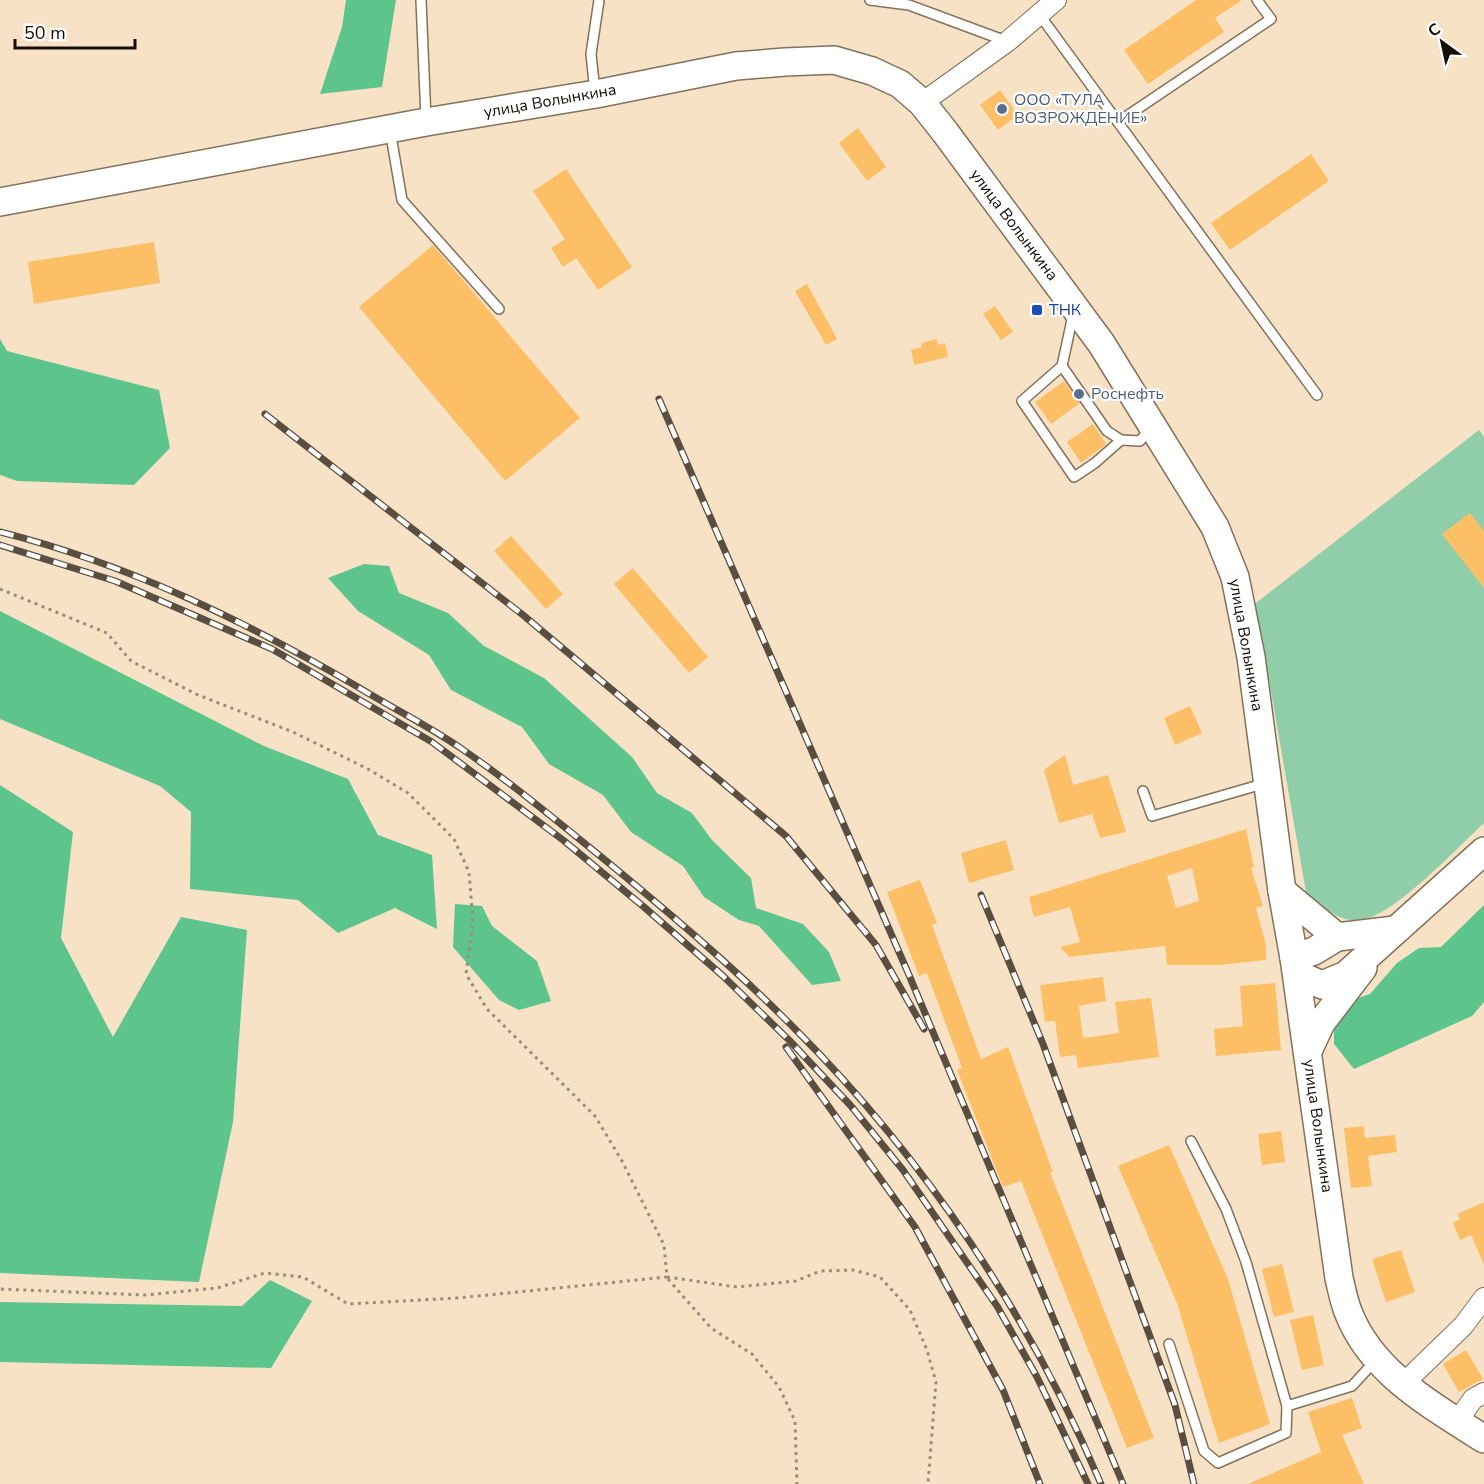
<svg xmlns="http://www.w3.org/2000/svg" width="1484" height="1484" viewBox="0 0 1484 1484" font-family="'Nunito Sans',sans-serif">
  <rect width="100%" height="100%" fill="#f7e2c6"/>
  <!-- green -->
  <path fill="#8fcea8" d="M1479,430L1484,437V823C1456,849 1397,913 1362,920C1343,924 1323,907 1307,898L1269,680L1252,606Z"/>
  <!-- forest -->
  <g fill="#5dc58c">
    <polygon points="346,0 396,0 382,87 320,94 342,27"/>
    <polygon points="0,339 7,351 159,390 170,448 134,485 17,481 0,475"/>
    <polygon points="364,564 389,566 399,593 448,613 484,646 544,678 632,757 657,793 692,813 712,840 751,878 756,908 803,924 829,952 841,981 812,985 759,926 739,920 704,897 683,866 631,832 603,795 549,764 522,727 451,690 429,655 358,611 328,578"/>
    <polygon points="0,611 264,746 348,779 378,835 432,855 437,929 395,908 338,933 298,900 190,889 191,812 160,786 0,719"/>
    <polygon points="0,785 73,832 61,938 113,1037 181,917 247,930 233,1122 199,1282 0,1273"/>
    <polygon points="455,904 482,906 492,926 537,961 551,1001 519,1010 499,1000 453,947"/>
    <polygon points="1484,905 1484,1002 1472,1016 1354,1069 1334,1044 1334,1026 1358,998 1370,994 1397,963 1419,948 1441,947"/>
    <polygon points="270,1280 312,1301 271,1368 0,1362 0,1302 242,1306"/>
  </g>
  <!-- building -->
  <g fill="#fdbf65" fill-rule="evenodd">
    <polygon points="1196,0 1242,0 1215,18 1224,32 1148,84 1124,50"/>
    <polygon points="1000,90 1018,115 998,130 980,105"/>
    <polygon points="858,128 886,167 867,181 839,143"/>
    <polygon points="1311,154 1329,181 1230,250 1211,223"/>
    <polygon points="566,169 632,267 598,290 576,258 563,267 551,248 565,239 533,191"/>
    <polygon points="154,242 160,283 34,304 28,262"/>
    <polygon points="433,245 580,418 505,481 359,307"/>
    <polygon points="807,284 837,339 826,345 795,291"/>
    <polygon points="995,306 1013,332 1001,340 983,314"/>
    <polygon points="937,339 938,345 945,343 948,357 914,365 911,350 922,347 921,343"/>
    <polygon points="1064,381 1080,403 1051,424 1035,402"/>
    <polygon points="1093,424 1106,444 1081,463 1067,442"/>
    <polygon points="1470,513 1484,531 1484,588 1442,534"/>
    <polygon points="511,536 563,594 546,609 494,551"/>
    <polygon points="633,568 708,657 689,673 614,584"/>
    <polygon points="1190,706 1202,733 1175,745 1164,718"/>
    <polygon points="1065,755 1073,785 1108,775 1126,832 1100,838 1092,814 1059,823 1044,770"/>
    <path d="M1246,829L1254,867L1251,868L1263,906L1256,908L1266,945V960L1220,965H1167L1165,946L1069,957L1060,947L1080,942L1070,907L1034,917L1029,897ZM1192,868L1199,901L1176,908L1167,876Z"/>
    <polygon points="1006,840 1014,870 969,883 961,853"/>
    <polygon points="920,880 937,923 932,925 981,1059 1008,1047 1053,1172 1050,1172 1154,1438 1127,1448 1021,1181 1003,1187 957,1070 962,1068 927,973 919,976 887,892"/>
    <polygon points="1103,977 1106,1001 1079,1006 1083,1038 1119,1033 1115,1002 1151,998 1159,1057 1078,1068 1076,1055 1060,1057 1055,1021 1045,1022 1040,985"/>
    <polygon points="1275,983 1281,1050 1216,1056 1214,1029 1243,1026 1240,986"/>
    <polygon points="1364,1126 1365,1138 1395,1135 1397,1152 1368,1156 1372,1186 1351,1188 1344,1128"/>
    <polygon points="1281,1131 1285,1162 1262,1165 1258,1134"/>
    <polygon points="1169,1145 1228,1279 1270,1424 1219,1443 1177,1303 1118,1166"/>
    <polygon points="1484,1202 1484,1265 1471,1235 1460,1240 1453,1223 1460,1219 1457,1214"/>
    <polygon points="1401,1250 1415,1292 1386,1302 1372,1259"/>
    <polygon points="1282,1264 1294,1312 1274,1317 1262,1269"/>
    <polygon points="1313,1315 1324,1365 1302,1370 1290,1320"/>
    <polygon points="1466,1350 1483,1379 1459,1392 1443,1364"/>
    <polygon points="1352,1398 1362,1428 1342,1435 1364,1484 1248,1484 1321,1452 1308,1412"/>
  </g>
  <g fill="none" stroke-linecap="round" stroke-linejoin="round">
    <!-- lane casing -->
    <g stroke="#847159" stroke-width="12">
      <g id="lane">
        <polyline points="421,0 426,120"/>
        <polyline points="870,0 909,5 1006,41"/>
        <polyline points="1039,14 1317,395"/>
        <polyline points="595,92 591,54 599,0"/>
        <polyline points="1118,122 1271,19 1257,0"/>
        <polyline points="390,130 402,200 499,309"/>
        <polyline points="1073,315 1062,366 1107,431 1121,440 1140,441 1151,427"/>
        <polyline points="1062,366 1022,401 1074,477 1095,463 1121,440"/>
        <polyline points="1143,791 1152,816 1266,783"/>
        <polyline points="1191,1141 1226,1209 1246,1262 1287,1406 1352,1386 1375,1361"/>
        <polyline points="1169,1344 1204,1451 1218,1463 1286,1433 1287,1406"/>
      </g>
    </g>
    <!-- street casing -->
    <g stroke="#847159" stroke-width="22">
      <g id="street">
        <polyline points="922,103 1008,41 1056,0"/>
        <polyline points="1403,1384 1463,1326 1484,1298"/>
        <polyline points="1457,1422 1473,1399 1484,1393"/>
      </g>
    </g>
    <!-- secondary casing -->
    <g stroke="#847159" stroke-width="30">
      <g id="secondary">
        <path d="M0,202L426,122L596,94L736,66L785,62L834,60L872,71L900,84L922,103L945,132L1101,343L1215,527L1235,577L1251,657L1282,891L1294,958L1339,1278C1342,1290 1344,1303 1349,1314C1373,1374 1433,1406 1484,1439"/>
        <polyline points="1282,891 1337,937 1395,930"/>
        <polyline points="1294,958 1314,951 1337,937"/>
        <polyline points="1297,974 1322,985 1346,975 1484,851"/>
        <polyline points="1308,1051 1321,1023 1363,968"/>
      </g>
    </g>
    <!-- path -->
    <g stroke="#9b8c78" stroke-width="3" stroke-dasharray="3 4.5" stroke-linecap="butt">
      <polyline points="0,589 107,633 131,661 198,695 293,732 368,769 408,793 454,839 469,872 473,922 466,974 487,1009 595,1116 622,1161 664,1245 667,1277 457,1298 348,1304 303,1277 265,1273 217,1288 145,1295 0,1289"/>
      <polyline points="667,1277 737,1287 796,1281 820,1271 853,1270 880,1277 910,1310 927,1350 936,1382 928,1484"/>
      <polyline points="668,1279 711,1328 752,1354 779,1387 795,1421 797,1484"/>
    </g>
    <!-- lane -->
    <use href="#lane" stroke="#fff" stroke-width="9"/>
    <!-- street -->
    <use href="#street" stroke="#fff" stroke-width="20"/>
    <!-- secondary -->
    <use href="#secondary" stroke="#fff" stroke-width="27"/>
    <!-- rail casing -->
    <g stroke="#594e3f" stroke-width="7">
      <g id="rail">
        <polyline points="659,399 909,975 1123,1484"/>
        <polyline points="265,414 523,615 786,836 876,945 924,1029"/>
        <path d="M0,532C128,564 245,621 358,687C392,708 429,726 462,749C513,784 562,825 610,864C674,917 738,971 796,1030C925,1159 1030,1316 1101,1484"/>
        <polyline points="0,545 115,581 272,649 432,742 563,840 644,907 723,976 789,1040 851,1106 903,1170 997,1306 1037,1377 1088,1484"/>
        <polyline points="981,895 1043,1044 1175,1405 1194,1484"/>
        <polyline points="786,1047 915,1227 1003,1390 1040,1484"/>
      </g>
    </g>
    <!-- rail -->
    <use href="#rail" stroke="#fff" stroke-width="4.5" stroke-dasharray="14" stroke-linecap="butt"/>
  </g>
  <!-- markers -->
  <g fill="#5c6f8a" stroke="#fff" stroke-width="2">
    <circle cx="1002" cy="109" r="6"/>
    <circle cx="1079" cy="394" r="6"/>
  </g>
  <rect fill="#1a4fb4" stroke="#fff" stroke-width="2" x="1031" y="304" width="12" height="12" rx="3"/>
  <g text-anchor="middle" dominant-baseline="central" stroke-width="4.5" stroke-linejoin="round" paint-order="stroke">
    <!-- service labels -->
    <g font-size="16" fill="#4e5e75" stroke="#fff" text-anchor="start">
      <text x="1014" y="100">ООО «ТУЛА<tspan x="1014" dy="18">ВОЗРОЖДЕНИЕ»</tspan></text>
      <text x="1091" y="394">Роснефть</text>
    </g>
    <!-- street labels -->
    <g font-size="16" fill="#150e05" stroke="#fff">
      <text transform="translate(550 101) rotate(-10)">улица Волынкина</text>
      <text transform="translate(1014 225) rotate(53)">улица Волынкина</text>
      <text transform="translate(1246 645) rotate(80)">улица Волынкина</text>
      <text transform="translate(1318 1126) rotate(82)">улица Волынкина</text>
    </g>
    <!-- transit labels -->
    <g font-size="16" fill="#164399" stroke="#fff" text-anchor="start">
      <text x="1049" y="310">ТНК</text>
    </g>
  </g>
  <!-- north arrow -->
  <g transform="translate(1442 42) rotate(327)" stroke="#ffffff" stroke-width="4.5" paint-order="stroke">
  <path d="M0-4.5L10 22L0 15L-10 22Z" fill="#150e05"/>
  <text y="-9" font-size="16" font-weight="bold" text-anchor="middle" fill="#150e05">С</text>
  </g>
  <!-- scale -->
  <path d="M15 39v9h120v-9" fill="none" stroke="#150e05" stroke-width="3"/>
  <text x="24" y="39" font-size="18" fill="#150e05" stroke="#ffffff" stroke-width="4.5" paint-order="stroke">50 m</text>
</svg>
